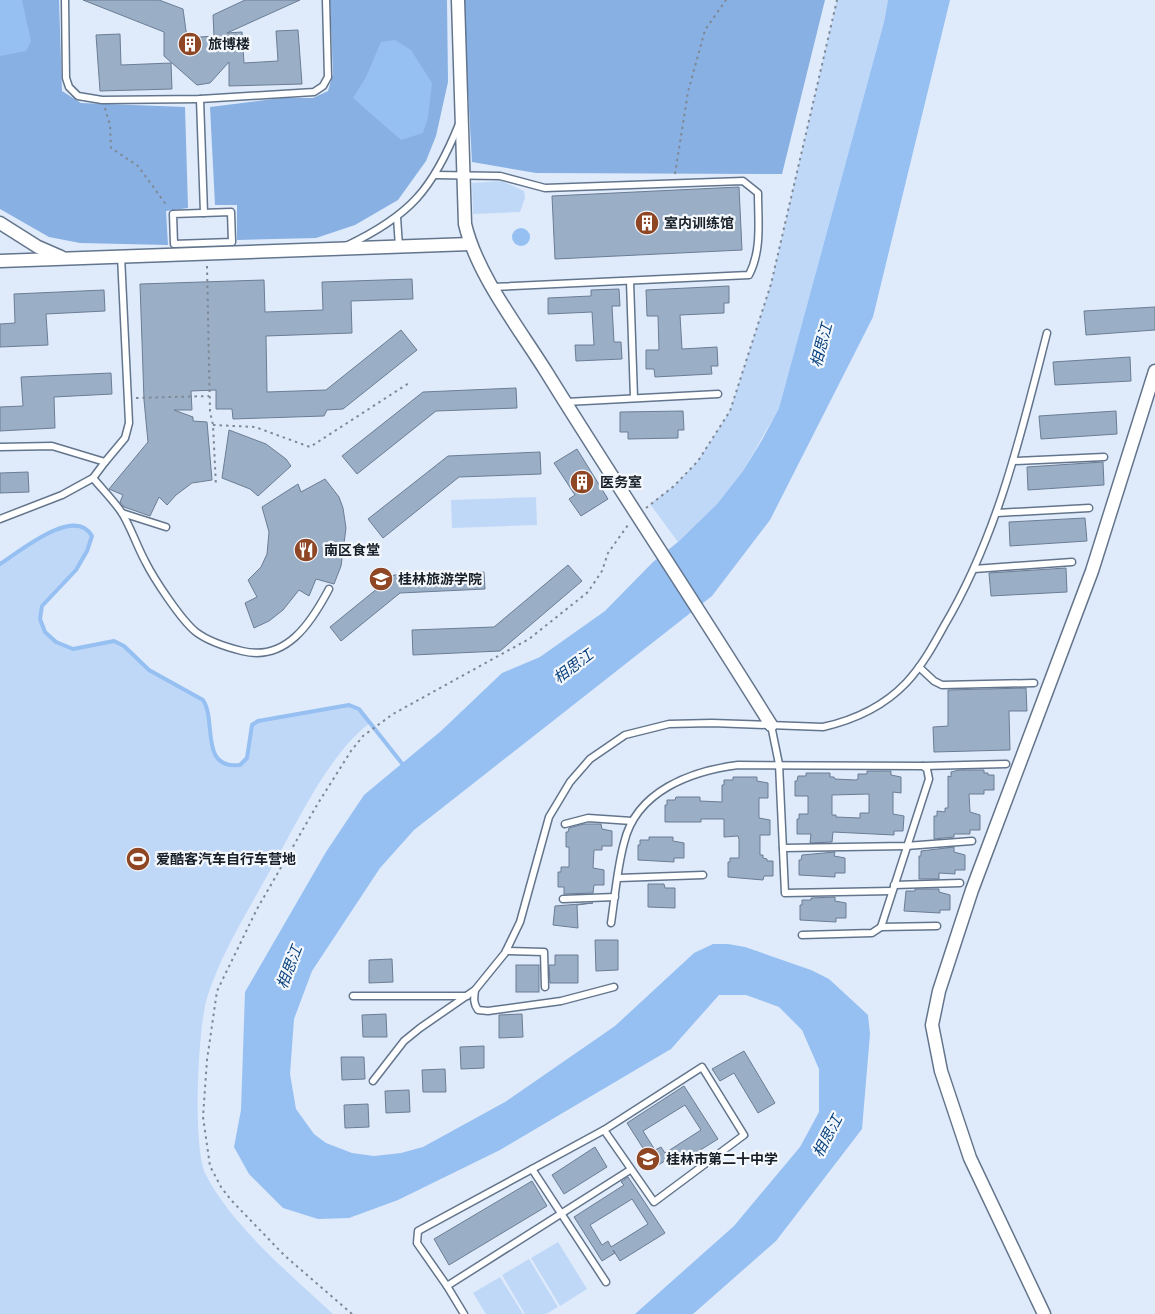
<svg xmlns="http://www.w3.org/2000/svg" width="1155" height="1314" viewBox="0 0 1155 1314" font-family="'Libre Baskerville','Noto Sans SC',serif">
  <rect width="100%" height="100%" fill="#dfebfb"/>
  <!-- green -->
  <g fill="#c0d8f8">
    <polygon points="837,0 888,0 884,22 779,408 743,471 717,504 678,542 650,504 674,486 698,461 730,411 771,284"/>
    <polygon points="502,181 524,191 525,198 520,212 473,214 472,183"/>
    <polygon points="536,497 537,525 452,528 451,500"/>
    <path d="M70,525C81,525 86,526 92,536L87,551L76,570L42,606L40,619L45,632L56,642L73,649L114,641L124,646L149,670L203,700C219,723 197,759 236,765L244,762L249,752L252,725L258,721L349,705L359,709L370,723C329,753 296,825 271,869C249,909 220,955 207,998C198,1027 192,1149 206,1175C233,1227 290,1274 333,1314H0V564L51,531Z"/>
    <polygon points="558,1242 587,1289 560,1306 531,1258"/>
    <polygon points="529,1259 558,1307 546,1314 525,1314 502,1275"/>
    <polygon points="500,1277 523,1314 486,1314 473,1293"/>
  </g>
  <!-- forest -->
  <g fill="#88b0e3">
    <polygon points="0,0 59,0 62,91 81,103 185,107 188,208 166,211 168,245 80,243 49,237 0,209"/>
    <polygon points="330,0 447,0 448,82 436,136 426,161 398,200 355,225 316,238 237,240 237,205 215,205 210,107 281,98 313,98 328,91 333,74"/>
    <polygon points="463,0 825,0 782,174 536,173 472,162"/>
  </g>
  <!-- water -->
  <g fill="#96bff2">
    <polygon points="0,0 22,0 31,41 26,51 0,56"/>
    <polygon points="888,0 950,0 873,317 770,520 712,596 414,830 380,868 312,971 294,1019 290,1074 296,1109 314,1134 326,1143 352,1153 374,1156 401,1153 423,1147 505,1102 615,1026 694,953 713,944 728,944 745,947 811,970 829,979 868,1015 870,1034 862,1129 776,1241 693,1314 635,1314 734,1226 800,1147 819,1112 819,1069 802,1030 779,1007 746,995 719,995 671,1049 500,1150 398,1200 349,1218 318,1219 283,1208 249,1174 234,1147 241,1110 245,992 326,852 364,795 441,731 502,673 540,657 605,611 653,562 678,542 717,504 743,471 762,440 779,408 884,22"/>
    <polygon points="395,40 411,50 432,83 428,117 423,133 401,140 353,98 366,77 381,42"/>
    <circle cx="521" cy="237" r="9"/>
  </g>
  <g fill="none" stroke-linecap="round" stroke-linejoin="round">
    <!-- stream -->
    <path stroke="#96bff2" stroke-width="4" d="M0,564C19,552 75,505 92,536L87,551L76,570L42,606L40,619L45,632L56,642L73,649L114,641L124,646L149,670L203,700C217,721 199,770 240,765L247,758L252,725L258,721L349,705L359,709L404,766"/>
  </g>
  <!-- building -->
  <g fill="#9aaec6" stroke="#6b7d94" fill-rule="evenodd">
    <polygon points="83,0 159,0 183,9 187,38 214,36 213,15 245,0 300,0 227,33 242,32 244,63 278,61 276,31 298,30 302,84 229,86 229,62 210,83 197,85 164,56 164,32"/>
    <polygon points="120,34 121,65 171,63 172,89 100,91 96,35"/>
    <polygon points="739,187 742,250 555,259 552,196"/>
    <polygon points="412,279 413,299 351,301 352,333 266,336 267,392 326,390 401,330 417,350 343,409 327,410 324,416 233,419 232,409 216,409 216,390 191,391 192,410 174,410 193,417 193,421 207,422 212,480 192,483 176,495 167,505 159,497 150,516 124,507 120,502 123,495 109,489 148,442 144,400 140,284 264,280 265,312 323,310 322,282"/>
    <polygon points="729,286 729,303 724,303 724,313 680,315 682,349 717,347 718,366 711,366 712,374 655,377 654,369 646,369 646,350 659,350 658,316 647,316 646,290"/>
    <polygon points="619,289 620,306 612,306 614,342 621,342 622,359 576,361 575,345 594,345 592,312 548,314 548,298 591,296 591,290"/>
    <polygon points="104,290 105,311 46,314 48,345 0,347 0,324 15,323 14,294"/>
    <polygon points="1155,307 1155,330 1086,335 1084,311"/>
    <polygon points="1130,357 1131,381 1055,385 1053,362"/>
    <polygon points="111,373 112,394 54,397 55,428 0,431 0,407 23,406 21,377"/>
    <polygon points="516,388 517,408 436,411 357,474 342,456 423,392"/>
    <polygon points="683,411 684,430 678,430 678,438 628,439 628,432 620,432 620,412"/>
    <polygon points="1116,411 1117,434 1041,439 1039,416"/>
    <polygon points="229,430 266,444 286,459 291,466 258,496 250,489 222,478"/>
    <polygon points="577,449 608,499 581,516 569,499 575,495 554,463"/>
    <polygon points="540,452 541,474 459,477 383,538 368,519 448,456"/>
    <polygon points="1103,462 1104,485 1028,490 1027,467"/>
    <polygon points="28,472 29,492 0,493 0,473"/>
    <polygon points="325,479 339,497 343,508 346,528 341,566 334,584 316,579 309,596 299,590 283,610 269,621 254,628 245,603 257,597 248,580 261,567 267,554 269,532 262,507 298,484 301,492"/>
    <polygon points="1085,518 1087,541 1010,546 1009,522"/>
    <polygon points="568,565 582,581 500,651 413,655 412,630 494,627"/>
    <polygon points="1066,568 1067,592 991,596 989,573"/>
    <polygon points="484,572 485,589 400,593 341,641 330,627 394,575"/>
    <polygon points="1026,688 1027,711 1009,711 1010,750 934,752 933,727 948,726 948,690"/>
    <polygon points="959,770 984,770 984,773 988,773 988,775 994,775 994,790 984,790 984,794 969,794 970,812 980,815 980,830 970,830 970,834 954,834 954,837 934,839 934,816 937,816 937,811 945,812 945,808 948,808 948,776 951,777 951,772"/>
    <path d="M867,771H891V775L901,777V793L893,792V814L904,816L903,831H894V835L833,832L832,842L810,843L811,834H797V819H799V814H808V796H795V781H797L798,776H806V773H830V777H834L835,779L856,780L858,779V774H867ZM869,794V813H860V818L836,817V815H832V795Z"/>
    <polygon points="733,777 757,777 757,781 768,783 768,798 759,798 759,818 770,820 770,835 760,835 760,855 763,855 763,858 767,859 767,861 773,861 773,876 764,876 763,880 728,877 728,862 730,862 730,858 739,858 739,839 738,836 724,837 724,819 701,819 701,822 665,822 665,805 667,805 667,800 675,800 676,797 700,797 700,801 722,802 722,785 724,785 724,780 733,780"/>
    <polygon points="584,824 601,824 602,829 612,831 612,846 602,846 602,850 594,850 593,868 604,870 604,885 594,885 593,893 564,894 564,887 558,887 558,872 561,872 561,867 569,867 569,847 566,847 566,832 568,832 569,828"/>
    <polygon points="649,837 673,837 673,841 684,843 684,858 674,858 674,862 638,860 638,845 640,845 640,840 649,840"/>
    <polygon points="954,847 954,852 965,855 965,870 955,870 955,874 939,873 939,879 919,879 919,856 921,856 921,851"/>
    <polygon points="835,852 834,856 845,858 845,873 835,873 835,877 799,875 799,860 801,860 802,855"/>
    <polygon points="648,884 664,884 665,888 675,888 675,908 648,907"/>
    <polygon points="915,889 939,889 939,892 950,895 950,910 940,910 940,913 904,911 906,891 915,891"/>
    <polygon points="835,897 835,901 846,903 846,918 836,918 836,922 800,920 800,905 802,905 802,900 811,900 811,898"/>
    <polygon points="593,903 577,905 578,928 553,925 555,906"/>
    <polygon points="595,940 618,940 618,970 596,971"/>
    <polygon points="555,955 578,955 578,983 550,983 549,965 555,965"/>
    <polygon points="392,959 393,982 369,983 369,960"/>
    <rect x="516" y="965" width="23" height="27"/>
    <polygon points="386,1014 387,1037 363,1037 362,1015"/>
    <polygon points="522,1014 523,1037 499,1038 499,1015"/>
    <polygon points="484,1046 484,1068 461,1069 460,1047"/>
    <polygon points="744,1051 775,1103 758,1113 734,1073 720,1081 712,1069"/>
    <polygon points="341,1057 364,1057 365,1079 342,1080"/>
    <polygon points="445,1069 446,1092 423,1092 422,1070"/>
    <path d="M684,1086L718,1139L673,1167L668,1159L655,1167L627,1123ZM685,1105L701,1130L665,1153L661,1147L655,1150L643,1131Z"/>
    <polygon points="409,1090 410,1112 386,1113 385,1091"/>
    <polygon points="368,1104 369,1127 345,1128 344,1105"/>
    <polygon points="595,1147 607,1167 564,1194 552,1175"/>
    <path d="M628,1177L665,1233L620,1261L613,1250L615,1253L602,1261L574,1217L624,1185L621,1182ZM632,1199L648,1224L611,1247L608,1241L602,1245L590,1225Z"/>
    <polygon points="532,1181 547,1206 449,1265 434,1239"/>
  </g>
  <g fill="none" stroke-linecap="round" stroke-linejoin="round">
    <!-- lane casing -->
    <g stroke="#63758c" stroke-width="9">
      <g id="lane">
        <polyline points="65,0 66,78 69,87 78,96 102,100 200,99 314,92 323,86 328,77 326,0"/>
        <polyline points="200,99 204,213"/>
        <path d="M435,175L500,176L545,188L743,181L758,193C758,221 762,250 749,275L493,287"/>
        <polygon points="231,212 232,242 174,244 173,214"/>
        <polyline points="397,217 399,247"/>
        <path d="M346,246C410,216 433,189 459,124"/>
        <polyline points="630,281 634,398"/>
        <polyline points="566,402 718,394"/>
        <polyline points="0,447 52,446 105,462 125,438 129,423 121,256"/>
        <polyline points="1014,461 1104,457"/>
        <path d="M93,478C103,490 114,501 122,513C131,528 137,546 145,561C154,579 181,620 196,632C209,642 226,647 242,651C286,662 311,623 329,589"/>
        <polyline points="122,513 166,527"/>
        <polyline points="997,513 1089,508"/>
        <polyline points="0,519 62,495 93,478 105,462"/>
        <polyline points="974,569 1072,562"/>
        <polyline points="919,667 934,681 942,685 1034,683"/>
        <polyline points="771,725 779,764 785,893 892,891"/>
        <polyline points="923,766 1006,764"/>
        <polyline points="565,824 588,818 632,821"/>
        <polyline points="783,848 906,846 972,841"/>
        <polyline points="618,878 703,875"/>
        <polyline points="894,885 960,883"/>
        <polyline points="563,899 615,897"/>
        <path d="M611,923C615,896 617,869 624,843C636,791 691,771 738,765L923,766L927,769L929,779L881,927"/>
        <polyline points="802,935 872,933 881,927 937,926"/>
        <polyline points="506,951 544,952 545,987"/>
        <path d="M475,990C474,998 473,1003 478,1010L488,1011L561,1001L614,987"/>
        <polyline points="353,996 467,996"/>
        <polygon points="702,1067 744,1135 654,1202 604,1130"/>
        <path d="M373,1081L404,1041L420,1028L475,990L505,953L520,922L549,817L570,782L590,759L625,735L669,724L712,723L823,727C854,720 884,706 906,683C922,666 933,646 944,626C998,535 1021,434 1047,333"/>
        <polyline points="532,1169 606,1282"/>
        <polyline points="447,1286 417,1243 418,1231 604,1130"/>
        <polyline points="464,1314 447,1286 630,1170"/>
      </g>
    </g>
    <!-- street casing -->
    <g stroke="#63758c" stroke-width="15">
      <g id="street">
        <path d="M458,0L465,224C477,275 519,328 547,373C620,491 698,607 771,725"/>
        <polyline points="0,223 38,247 61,257"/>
        <polyline points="0,261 470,244"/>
        <polyline points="1044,1314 970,1158 941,1071 932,1025 939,991 972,890 1092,571 1155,371"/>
      </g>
    </g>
    <!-- path -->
    <g stroke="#7f8995" stroke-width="2" stroke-dasharray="2.5 4" stroke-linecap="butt">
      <polyline points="105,108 110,125 111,148 138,166 167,206"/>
      <polyline points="675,174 688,92 705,30 726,0"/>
      <polyline points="207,266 210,412 213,425 216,486"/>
      <polyline points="136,398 209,396"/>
      <polyline points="213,425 255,427 310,447 409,383"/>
      <polyline points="646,508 674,486 698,461 730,411 771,284 837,0"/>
      <polyline points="352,1314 284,1255 231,1200 221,1187 210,1166 203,1117 207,1060 217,991 257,909 317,805 351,751 363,736 393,714 529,639 588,592 602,571 608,553 628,525"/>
    </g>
    <!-- lane -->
    <use href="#lane" stroke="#fff" stroke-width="6"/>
    <!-- street -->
    <use href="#street" stroke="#fff" stroke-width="12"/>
  </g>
  <!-- icons -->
  <defs>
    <g id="building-disc" transform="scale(1.25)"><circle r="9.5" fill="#8e4624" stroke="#f4f8fd"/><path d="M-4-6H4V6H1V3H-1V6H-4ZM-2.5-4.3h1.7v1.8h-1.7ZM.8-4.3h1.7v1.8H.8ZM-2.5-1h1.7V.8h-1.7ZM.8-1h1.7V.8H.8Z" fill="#fff"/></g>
    <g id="restaurant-disc" transform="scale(1.25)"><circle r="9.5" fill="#8e4624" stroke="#f4f8fd"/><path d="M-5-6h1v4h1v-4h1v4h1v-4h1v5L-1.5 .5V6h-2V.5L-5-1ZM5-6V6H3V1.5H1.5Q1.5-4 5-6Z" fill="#fff"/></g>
    <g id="university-disc" transform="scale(1.25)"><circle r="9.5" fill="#8e4624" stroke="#f4f8fd"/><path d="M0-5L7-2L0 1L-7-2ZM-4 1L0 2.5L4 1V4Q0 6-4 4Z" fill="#fff"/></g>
    <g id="stadium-disc" transform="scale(1.25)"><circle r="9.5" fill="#8e4624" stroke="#f4f8fd"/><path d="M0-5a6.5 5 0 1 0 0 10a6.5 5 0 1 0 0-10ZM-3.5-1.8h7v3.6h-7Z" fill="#fff"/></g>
    <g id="school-disc" transform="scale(1.25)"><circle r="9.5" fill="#8e4624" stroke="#f4f8fd"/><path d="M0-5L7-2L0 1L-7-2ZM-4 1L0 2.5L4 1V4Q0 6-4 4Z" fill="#fff"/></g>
  </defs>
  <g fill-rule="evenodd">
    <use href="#building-disc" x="190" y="44"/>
    <use href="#building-disc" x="647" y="223"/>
    <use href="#building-disc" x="582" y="482"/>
    <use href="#restaurant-disc" x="306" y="550"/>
    <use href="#university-disc" x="381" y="579"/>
    <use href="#stadium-disc" x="138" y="859"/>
    <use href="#school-disc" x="648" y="1159"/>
  </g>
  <g text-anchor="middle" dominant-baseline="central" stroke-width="4.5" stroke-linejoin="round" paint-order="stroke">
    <!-- poi labels -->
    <g font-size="14" font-weight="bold" fill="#161e27" stroke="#f4f8fd" text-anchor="start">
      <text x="208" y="44">旅博楼</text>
      <text x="664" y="223">室内训练馆</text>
      <text x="600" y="482">医务室</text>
      <text x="324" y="550">南区食堂</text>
      <text x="398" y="579">桂林旅游学院</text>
      <text x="156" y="859">爱酷客汽车自行车营地</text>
      <text x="666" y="1159">桂林市第二十中学</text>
    </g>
    <!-- water labels -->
    <g font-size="15" font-style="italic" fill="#09427e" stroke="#f4f8fd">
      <text transform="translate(821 345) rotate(-75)">相思江</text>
      <text transform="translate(573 666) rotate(-37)">相思江</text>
      <text transform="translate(289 967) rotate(-69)">相思江</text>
      <text transform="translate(827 1136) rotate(-62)">相思江</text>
    </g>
  </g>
</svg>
